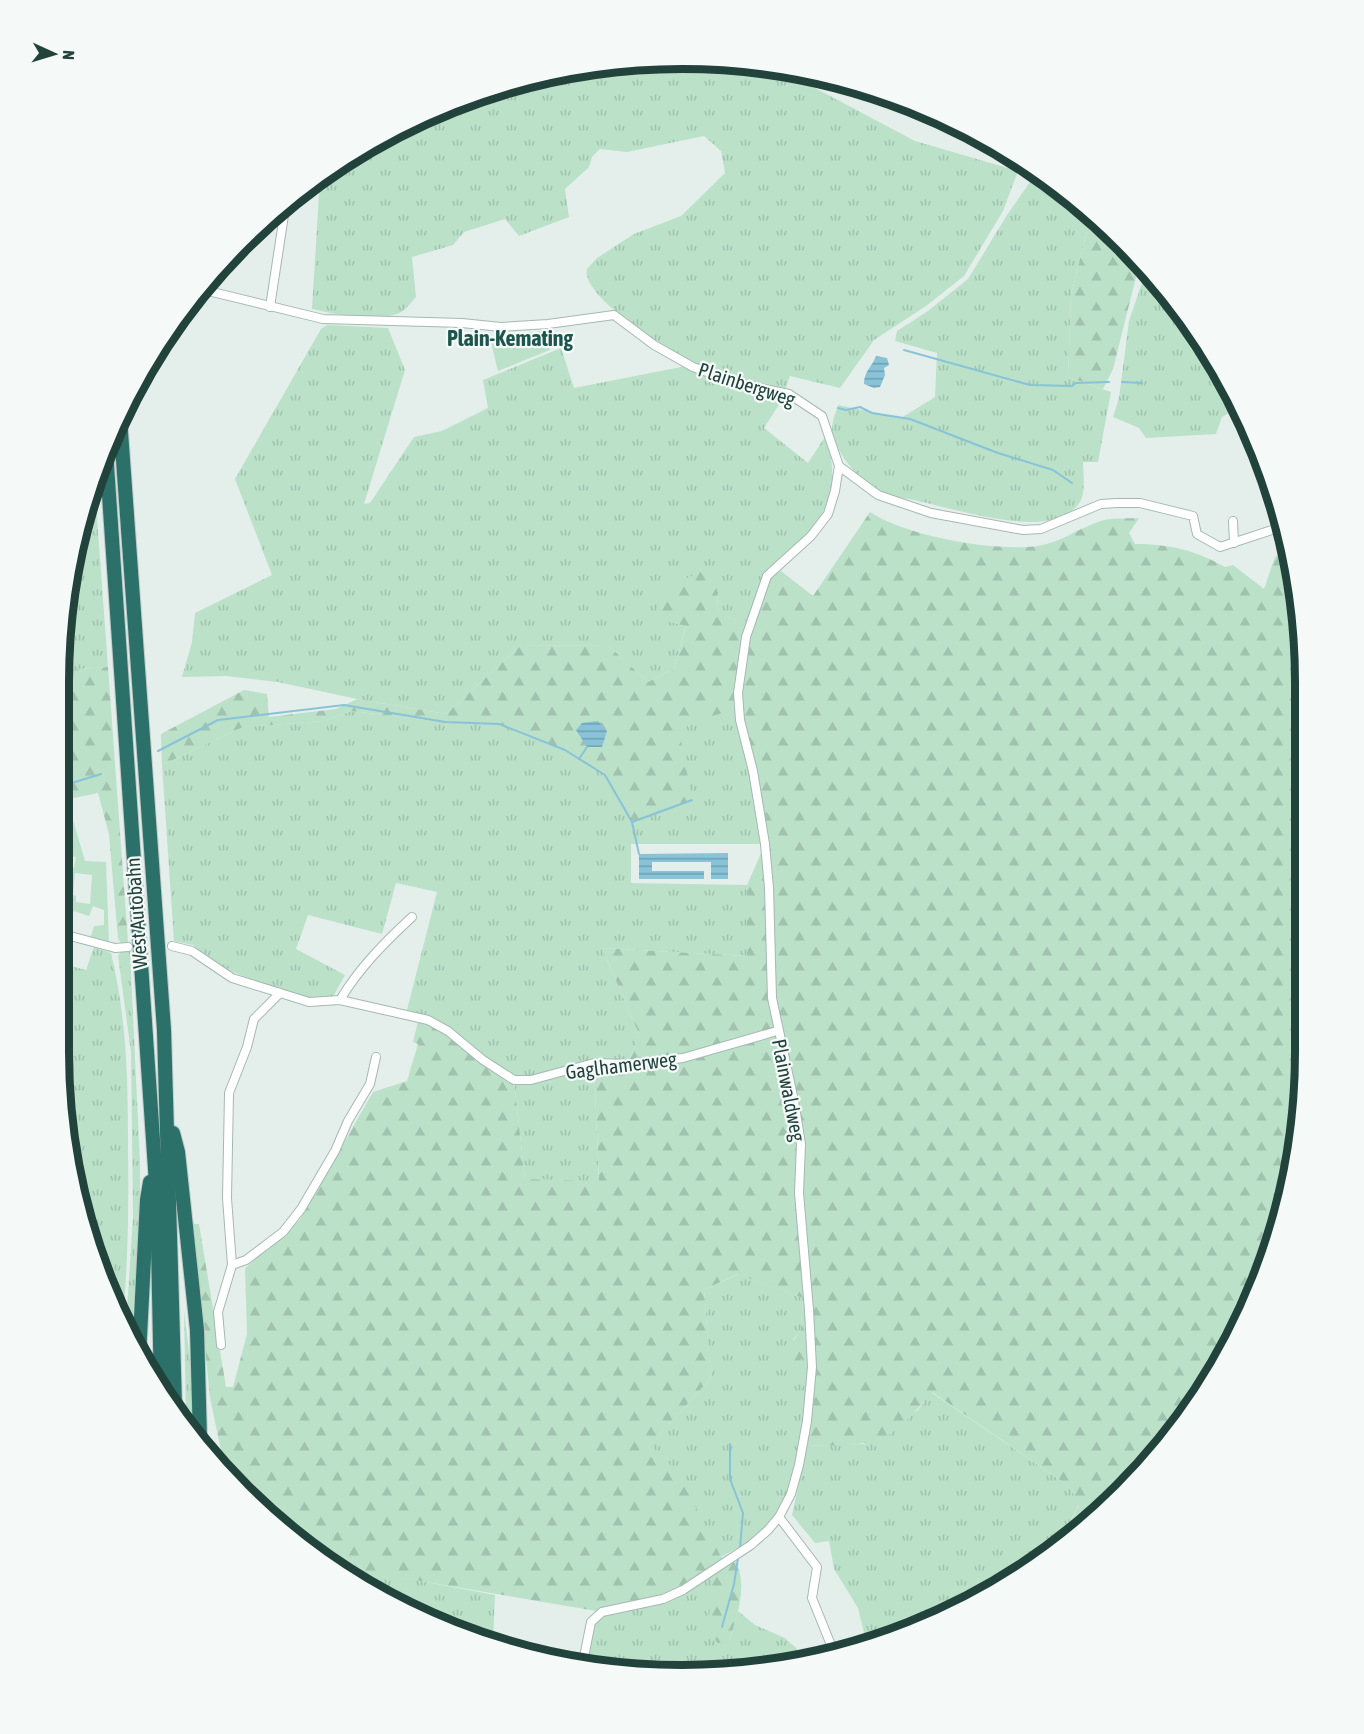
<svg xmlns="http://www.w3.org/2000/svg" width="1364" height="1734" viewBox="0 0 1364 1734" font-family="'Asap Condensed',sans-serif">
  <defs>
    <pattern id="grass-tufts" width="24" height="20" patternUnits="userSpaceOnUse" patternTransform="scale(1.5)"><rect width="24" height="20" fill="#bbe1c9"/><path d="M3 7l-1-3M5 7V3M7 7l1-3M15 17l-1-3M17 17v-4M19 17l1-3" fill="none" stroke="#a0c2ae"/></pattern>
    <pattern id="forest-firs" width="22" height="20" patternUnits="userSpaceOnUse" patternTransform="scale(1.5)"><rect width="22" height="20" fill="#bbe1c9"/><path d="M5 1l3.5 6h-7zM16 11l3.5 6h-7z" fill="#a0c2ae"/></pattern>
    <pattern id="water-rules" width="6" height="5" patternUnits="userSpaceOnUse" patternTransform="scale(1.5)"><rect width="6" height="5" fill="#88c3d7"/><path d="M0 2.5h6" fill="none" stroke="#6fa0b0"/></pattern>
  </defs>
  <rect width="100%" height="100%" fill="#e4efeb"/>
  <!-- grass -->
  <g fill="url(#grass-tufts)">
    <path d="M722,60L820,76L815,88L915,141L1018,171L1003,211L964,276L926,306L874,340L840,388L790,376L782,400L764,428L808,463L825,437C838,471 834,503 810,532C798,547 780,559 768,574C760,585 755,608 750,622L731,619L717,607L718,593L686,625L674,669L648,682L609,646L521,645L446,714L357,699L278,682L226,676L182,677L192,642L195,613L272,575L235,479L321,329L327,325L388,328L405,370L364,504L370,503L414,437L442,431L488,408L483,380L561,348L574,388L681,367L685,358C663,345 581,297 587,269L597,258L634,234L681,216L725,173L721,151L704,136L627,152L600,149L592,157L589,167L565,189L569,217L519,236L505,219L464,232L453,245L412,257L416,297C411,302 405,311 399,313C377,323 334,314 312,309L320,178L370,142L481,92L600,64Z"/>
    <path d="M1037,172L1061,187L1091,215L1071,295L1068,377L1111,392L1098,462H1083C1083,474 1087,496 1077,506C1070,514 1054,520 1045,521C1014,526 954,510 923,502C912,499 899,498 888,494C863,484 837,458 832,431C831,424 836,412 838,405L901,418L935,397L937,353L895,341L897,331L928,311L968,279L1007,215Z"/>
    <polygon points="1147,268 1222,370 1235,398 1231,412 1222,417 1216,434 1146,438 1139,428 1113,417 1119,398 1129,321"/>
    <polygon points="94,477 108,667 66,670 66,757 59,766 60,642"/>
    <polygon points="738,706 765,844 631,844 631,883 747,885 747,956 602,948 639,1034 628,1064 594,1064 599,1182 525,1179 514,1080 448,1031 406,1014 437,892 396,883 382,934 308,915 296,949 345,975 333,997 310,998 255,981 226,969 193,945 174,941 162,765 243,727 324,721 351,711 445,722 499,724 565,750 605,775 679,729"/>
    <path d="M94,947L111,953C127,1020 128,1079 128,1148C129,1205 128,1261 123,1317L80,1214L59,1052V963L86,970Z"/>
    <polygon points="121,951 130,951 140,1163 140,1223 131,1337 126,1326 133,1217 131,1052 118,956"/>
    <path d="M738,1274L803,1298L801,1329L793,1340C797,1345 804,1352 807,1358C815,1378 795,1477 785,1499C781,1507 774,1519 767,1526C755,1539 737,1548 721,1557L650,1445L711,1378L704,1290Z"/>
    <polygon points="184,1310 192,1376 194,1432 186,1421"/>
    <polygon points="931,1392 1070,1487 1079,1504 1058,1546 994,1592 867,1645 858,1608 834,1569 829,1541 815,1543 792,1515 807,1446 864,1444 918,1410"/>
    <polygon points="713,1570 729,1641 738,1611 755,1625 785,1638 797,1649 797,1660 682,1675 583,1662 591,1622 602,1612"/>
    <polygon points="368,1571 495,1595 493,1643 371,1592 364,1587"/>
  </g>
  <!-- forest -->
  <g fill="url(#forest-firs)">
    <polygon points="1091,215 1140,261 1113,369 1103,389 1068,377 1071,295"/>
    <path d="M870,512C906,536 994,552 1038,546C1062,542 1077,529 1098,522C1109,517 1126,519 1139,518L1129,533L1135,544C1168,544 1196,550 1225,567L1233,565L1264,589L1275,557L1286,549L1304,641L1305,1052L1294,1173L1258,1290L1200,1399L1093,1521L1058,1546L1079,1505L1070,1487L932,1392C920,1406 898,1433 881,1439C858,1447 831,1445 807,1446L805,1419L809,1370L807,1358L790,1362L785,1354L801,1329L803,1298L737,1274L704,1290L711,1378L650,1445L678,1472L721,1557L737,1563C747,1590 737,1615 729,1641L718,1643L708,1631L713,1571L683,1590L602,1612L368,1572L364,1587L241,1493L226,1474L210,1398L193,1224H199L226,1387H233L247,1334L245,1268L299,1221L373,1092L407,1081L418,1044L413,1042L419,1018L428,1020L514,1080L525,1179L599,1181L594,1063L628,1064L639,1034L602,948L747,956V885L765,844L738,707L679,729L692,800L632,822L605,775L565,750L499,724L445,722L351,711L324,721L243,727L162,765L161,734L244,690L267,694L269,717L336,709L357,699L446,714L521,645L609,646L648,682L674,669L686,626L657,619L661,590L709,568L718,593L717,607L731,619L750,621L767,576L781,571L813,596Z"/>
    <polygon points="108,667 128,942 121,943 118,939 109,834 98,793 59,801 59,766 66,757 66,670"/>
  </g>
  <!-- garden -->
  <g fill="#bbe1c9" fill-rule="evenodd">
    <polygon points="542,331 550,350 498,371 490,338"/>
    <path d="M68,803L85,861L106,862L109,942L90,939L94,926L104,925V910L93,906L89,916L74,911L66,932L59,929V912L70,877L68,874L70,868H74L76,857L59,854L60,832H64L65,823L59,818V806ZM75,873L92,875L90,904L76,902V896L73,895Z"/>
  </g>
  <!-- water -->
  <g fill="url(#water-rules)">
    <path d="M876,356L887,358L889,365L884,368L885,375L880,387L874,388L864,384C864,371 872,367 876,356Z"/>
    <polygon points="598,721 607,731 602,747 587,747 576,730 582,723"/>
    <polygon points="728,853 728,879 711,879 711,862 652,862 652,871 704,871 704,879 639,879 639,854"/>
  </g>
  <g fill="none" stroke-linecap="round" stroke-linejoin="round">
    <!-- stream -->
    <g stroke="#88c3d7" stroke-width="2">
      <polyline points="904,350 1030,385 1072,386 1076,383 1109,382"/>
      <polyline points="1122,382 1142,383"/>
      <polyline points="838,408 846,410 860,407 872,413 910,419 998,453 1053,470 1072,483"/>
      <polyline points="158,751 218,720 344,705 445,722 499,724 565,750 605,775 632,822 639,854"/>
      <polyline points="579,759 587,747"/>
      <polyline points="59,787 101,774"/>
      <polyline points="632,822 692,800"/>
      <polyline points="730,1444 730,1479 743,1513 740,1548"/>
      <polyline points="722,1627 734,1584 738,1558"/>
    </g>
    <!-- street casing -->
    <g stroke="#a6b8b3" stroke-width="10">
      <g id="street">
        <polyline points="200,289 323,319 462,323 501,327 548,324 614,315 654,345 693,367 737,383 789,394 822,416 839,466 878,495 931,513 1023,530 1041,529 1101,504 1117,503 1140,503 1193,516 1197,534 1220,547 1281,527"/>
        <polyline points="270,307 286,202"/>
        <polyline points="1233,521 1234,543"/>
        <polyline points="59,900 62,892"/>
        <polyline points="59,933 115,948 128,947"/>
        <polyline points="172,946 192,951 232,978 309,1002 340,1000 428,1020 448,1031 483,1060 514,1080 531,1080 594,1063 628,1064 683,1058 777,1031"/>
        <path d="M340,1000C359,968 385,942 412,917"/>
        <polyline points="232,1265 246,1260 283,1232 301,1209 335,1151 348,1121 370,1084 376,1057"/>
        <polyline points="221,1345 218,1312 232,1265 227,1198 229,1093 247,1047 254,1019 280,993"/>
        <polyline points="779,1517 817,1567 812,1598 835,1655"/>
        <polyline points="583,1662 591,1622 602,1612 663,1599 683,1590 751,1545 768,1530 779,1517 791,1494 799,1465 807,1421 812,1367 809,1310 799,1193 801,1144 794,1101 772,998 769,888 765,844 753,771 740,720 738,693 746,637 767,576 811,536 828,514 835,491 839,466"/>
      </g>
    </g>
    <!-- highway casing -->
    <g stroke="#c1cac8" stroke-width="16">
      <g id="highway">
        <polyline points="120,418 164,1030 175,1406"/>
        <polyline points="106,451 157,1198 161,1389"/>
        <polyline points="173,1133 178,1152 197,1330 200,1439"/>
        <polyline points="139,1356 147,1200 150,1182"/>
      </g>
    </g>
    <!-- street -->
    <use href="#street" stroke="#fff" stroke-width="8"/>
    <!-- highway -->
    <use href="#highway" stroke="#2b7169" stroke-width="14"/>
  </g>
  <g text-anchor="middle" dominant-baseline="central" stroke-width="4.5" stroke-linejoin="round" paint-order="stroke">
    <!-- street labels -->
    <g font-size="20" fill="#22423c" stroke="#f5faf8">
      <text transform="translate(747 384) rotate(18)">Plainbergweg</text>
      <text transform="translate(136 913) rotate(-94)">West Autobahn</text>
      <text transform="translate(621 1065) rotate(-7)">Gaglhamerweg</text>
      <text transform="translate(789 1090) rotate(79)">Plainwaldweg</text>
    </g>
    <!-- quarter labels -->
    <g font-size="22" font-weight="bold" fill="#1c564d" stroke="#f5faf8">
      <text x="510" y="338">Plain-Kemating</text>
    </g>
  </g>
  <!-- crop -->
  <path d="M0 0H1364V1734H0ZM682 69H682A613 613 0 0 1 1295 682V1052A613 613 0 0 1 682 1665H682A613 613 0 0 1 69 1052V682A613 613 0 0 1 682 69Z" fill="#f5faf8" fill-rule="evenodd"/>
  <path fill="none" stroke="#22423c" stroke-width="8" d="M682 69H682A613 613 0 0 1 1295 682V1052A613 613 0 0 1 682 1665H682A613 613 0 0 1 69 1052V682A613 613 0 0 1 682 69Z"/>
  <!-- north arrow -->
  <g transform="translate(54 54) rotate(94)" stroke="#f5faf8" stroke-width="4.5" paint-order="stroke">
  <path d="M0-4.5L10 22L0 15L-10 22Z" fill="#22423c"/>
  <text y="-9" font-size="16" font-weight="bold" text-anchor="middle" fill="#22423c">N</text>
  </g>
</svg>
